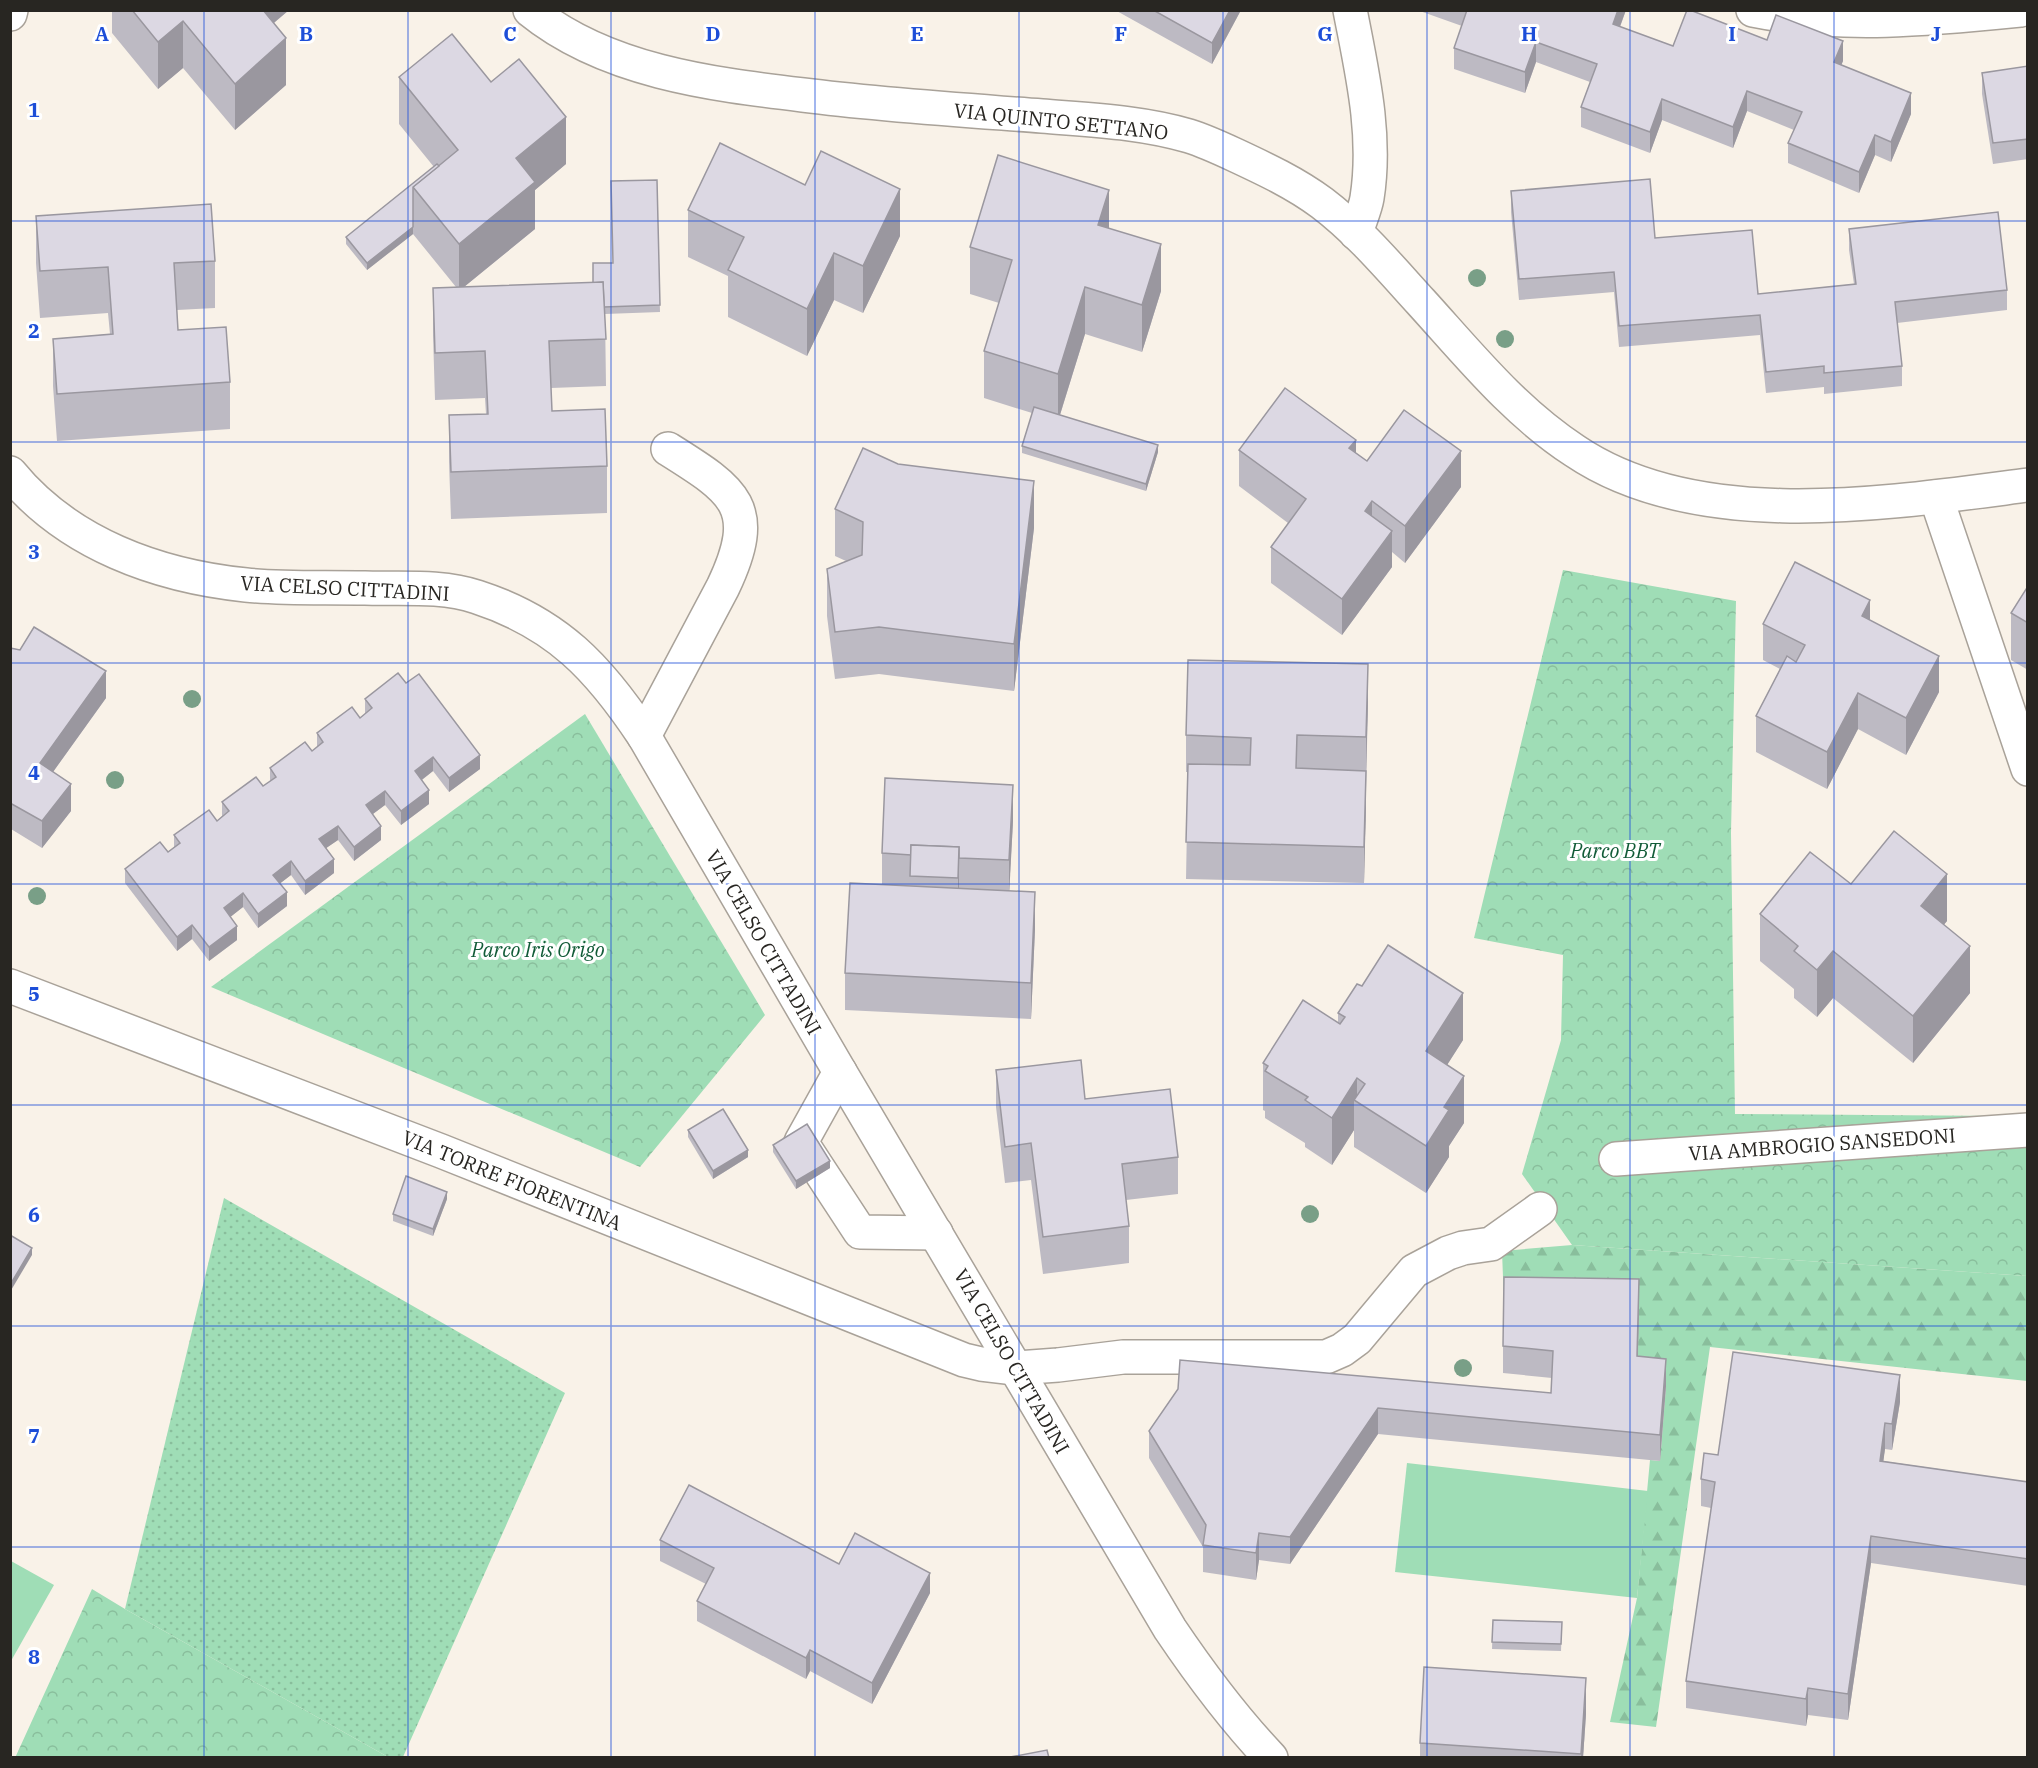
<svg xmlns="http://www.w3.org/2000/svg" width="2038" height="1768" viewBox="0 0 2038 1768" font-family="'IBM Plex Serif',serif">
  <defs>
    <pattern id="forest-firs" width="22" height="20" patternUnits="userSpaceOnUse" patternTransform="scale(1.5)"><rect width="22" height="20" fill="#9fddb6"/><path d="M5 1l3.5 6h-7zM16 11l3.5 6h-7z" fill="#89be9c"/></pattern>
    <pattern id="park-crowns" width="20" height="18" patternUnits="userSpaceOnUse" patternTransform="scale(1.5)"><rect width="20" height="18" fill="#9fddb6"/><path d="M2 6a3 3 0 1 1 6 0M12 15a3 3 0 1 1 6 0" fill="none" stroke="#89be9c"/></pattern>
    <pattern id="garden-dots" width="8" height="8" patternUnits="userSpaceOnUse" patternTransform="scale(1.5)"><rect width="8" height="8" fill="#9fddb6"/><path d="M2 2h.1M6 6h.1" fill="none" stroke="#89be9c" stroke-width="1.8" stroke-linecap="round"/></pattern>
  </defs>
  <rect width="100%" height="100%" fill="#f9f2e8"/>
  <!-- forest -->
  <polygon fill="url(#forest-firs)" points="1572,1245 2027,1276 2027,1381 1710,1347 1656,1727 1610,1722 1637,1598 1650,1460 1660,1461 1666,1386 1504,1304 1502,1251"/>
  <!-- park -->
  <g fill="url(#park-crowns)">
    <polygon points="1563,570 1736,601 1731,833 1735,1114 2004,1116 2003,1147 2027,1148 2027,1276 1572,1245 1522,1174 1561,1040 1563,955 1474,938"/>
    <polygon points="585,714 765,1015 640,1167 211,987"/>
    <polygon points="92,1589 125,1609 388,1757 15,1758"/>
  </g>
  <!-- garden -->
  <polygon fill="url(#garden-dots)" points="224,1198 565,1393 403,1757 388,1757 125,1609"/>
  <!-- pitch -->
  <g fill="#9fddb6">
    <polygon points="1407,1463 1648,1491 1637,1598 1395,1572"/>
    <polygon points="11,1561 54,1585 11,1661"/>
  </g>
  <g fill="none" stroke-linecap="round" stroke-linejoin="round">
    <!-- minor casing -->
    <g stroke="#a9a299" stroke-width="36">
      <g id="minor">
        <path d="M530,10C605,71 710,84 803,95C882,105 962,110 1042,116C1091,120 1142,122 1189,136C1205,141 1220,148 1235,155C1265,169 1295,183 1322,203C1359,231 1390,268 1421,302C1470,356 1514,411 1575,451C1698,534 1889,503 2028,485"/>
        <path d="M1350,10C1362,72 1377,135 1367,198C1365,210 1359,222 1356,233"/>
        <path d="M1753,10C1842,28 1931,19 2021,10"/>
        <polyline points="10,14 11,10"/>
        <path d="M10,473C68,544 158,576 246,585C285,589 325,587 365,588C401,589 442,585 477,597C557,623 599,668 644,736L840,1072L1170,1629C1201,1675 1233,1718 1271,1758"/>
        <polyline points="1936,497 2028,769"/>
        <path d="M644,736L723,587C761,507 735,491 668,449"/>
        <polyline points="10,986 441,1151 964,1360 981,1364 1015,1368 1058,1365 1123,1357 1326,1357 1342,1350 1357,1339 1414,1271 1448,1253 1463,1248 1491,1244 1540,1209"/>
        <polyline points="840,1072 801,1142 860,1232 936,1233"/>
        <polyline points="1616,1159 2028,1130"/>
      </g>
    </g>
    <!-- minor -->
    <use href="#minor" stroke="#fff" stroke-width="33"/>
  </g>
  <!-- trees -->
  <g fill="#799f87">
    <circle cx="1477" cy="278" r="9"/>
    <circle cx="1505" cy="339" r="9"/>
    <circle cx="192" cy="699" r="9"/>
    <circle cx="115" cy="780" r="9"/>
    <circle cx="37" cy="896" r="9"/>
    <circle cx="1310" cy="1214" r="9"/>
    <circle cx="1463" cy="1368" r="9"/>
  </g>
  <!-- wall -->
  <g fill="#bdbac3">
    <polygon points="112,10 289,10 274,23 286,85 235,130 183,68 158,89 112,33"/>
    <polygon points="1115,10 1241,10 1212,64"/>
    <polygon points="1417,10 1626,10 1620,27 1673,46 1767,40 1843,61 1841,65 1911,114 1891,162 1875,155 1859,193 1788,163 1788,143 1794,130 1747,111 1733,148 1662,120 1650,153 1581,127 1581,107 1590,82 1536,62 1525,93 1454,69 1454,48 1462,26"/>
    <polygon points="2028,66 2028,159 1993,164 1982,94 1982,73"/>
    <polygon points="399,77 491,82 566,164 535,190 535,229 464,287 593,283 613,263 657,180 660,312 605,314 606,386 551,388 552,411 607,466 607,513 451,519 449,462 449,415 486,414 485,398 435,400 433,335 433,288 456,287 413,234 367,270 346,244 346,237 434,167 399,124"/>
    <polygon points="1511,191 1655,238 1758,294 1854,284 1849,250 1849,229 2007,290 2007,310 1897,323 1902,366 1902,386 1824,394 1824,387 1766,393 1760,335 1619,347 1614,292 1519,300 1511,212"/>
    <polygon points="688,210 900,236 863,313 834,300 807,356 728,317 728,276 688,257"/>
    <polygon points="36,216 215,261 215,308 177,310 178,330 230,382 230,429 57,441 53,386 53,339 110,334 108,313 40,318 36,263"/>
    <polygon points="1109,229 1161,291 1142,352 1085,334 1060,415 1158,452 1146,491 1022,453 1022,446 1032,413 984,398 984,351 999,303 970,294 970,247"/>
    <polygon points="1239,450 1356,453 1367,461 1461,487 1405,563 1392,552 1392,567 1342,635 1271,583 1271,547 1288,523 1239,486"/>
    <polygon points="835,509 1034,528 1014,691 879,674 835,679 827,616 827,569 846,561 835,556"/>
    <polygon points="2028,586 2028,670 2011,660 2011,613"/>
    <polygon points="1870,620 1939,692 1906,755 1858,729 1827,789 1756,752 1756,716 1780,669 1763,660 1763,624"/>
    <polygon points="10,648 106,698 53,772 71,811 42,848 11,829"/>
    <polygon points="365,699 480,769 449,792 433,771 422,780 429,804 401,825 385,805 373,814 381,840 354,861 338,840 326,848 334,873 305,895 291,875 280,883 287,906 258,928 243,907 230,917 237,940 209,961 192,939 177,951 125,883 125,869 168,852 174,847 174,835 217,821 222,816 222,802 263,786 270,782 270,768 312,751 317,747 317,733 360,718 365,714"/>
    <polygon points="1368,701 1364,883 1186,879 1188,772 1186,772 1186,735"/>
    <polygon points="1013,821 1009,891 1035,929 1031,1019 845,1010 845,973 882,885 882,853"/>
    <polygon points="1851,884 1947,921 1944,924 1970,993 1913,1063 1833,998 1817,1017 1794,998 1794,989 1760,961 1760,914"/>
    <polygon points="1338,1013 1463,1040 1447,1065 1464,1123 1449,1146 1449,1157 1426,1193 1354,1147 1354,1130 1332,1165 1305,1147 1305,1143 1265,1118 1265,1111 1263,1110 1263,1063 1338,1023"/>
    <polygon points="996,1070 1085,1099 1178,1157 1178,1194 1126,1200 1129,1226 1129,1263 1043,1274 1031,1180 1005,1183 996,1107"/>
    <polygon points="688,1130 748,1157 713,1179 688,1137"/>
    <polygon points="773,1145 830,1168 796,1189 773,1152"/>
    <polygon points="447,1199 433,1236 393,1221 393,1214"/>
    <polygon points="1639,1306 1638,1356 1666,1386 1660,1461 1378,1434 1290,1564 1259,1560 1256,1580 1203,1572 1203,1547 1149,1458 1149,1431 1178,1389 1551,1393 1552,1378 1503,1373 1503,1346"/>
    <polygon points="1900,1402 1892,1450 1885,1449 1883,1461 2028,1482 2028,1586 1871,1563 1848,1720 1808,1715 1806,1726 1686,1708 1686,1681 1711,1508 1701,1506 1701,1479 1718,1455"/>
    <polygon points="660,1540 839,1564 930,1593 872,1704 810,1671 806,1679 697,1621 697,1601 706,1584 660,1561"/>
    <polygon points="1493,1620 1562,1622 1561,1651 1492,1649"/>
    <polygon points="1586,1714 1583,1758 1420,1758 1420,1743"/>
  </g>
  <!-- shaded-wall -->
  <g fill="#9a979f">
    <polygon points="250,10 289,10 250,43"/>
    <polygon points="1230,10 1241,10 1212,64 1212,43"/>
    <polygon points="1618,10 1626,10 1613,45 1613,24"/>
    <polygon points="183,21 183,68 158,89 158,42"/>
    <polygon points="286,38 286,85 235,130 235,84"/>
    <polygon points="1843,41 1843,61 1834,83 1834,62"/>
    <polygon points="1536,42 1536,62 1525,93 1525,72"/>
    <polygon points="1747,91 1747,111 1733,148 1733,127"/>
    <polygon points="1911,93 1911,114 1891,162 1891,142"/>
    <polygon points="1662,99 1662,120 1650,153 1650,132"/>
    <polygon points="566,117 566,164 535,190 535,229 459,291 459,244 516,158"/>
    <polygon points="1875,135 1875,155 1859,193 1859,172"/>
    <polygon points="900,189 900,236 863,313 863,266"/>
    <polygon points="1109,190 1109,237 1098,225"/>
    <polygon points="413,227 413,234 367,270 367,263"/>
    <polygon points="1161,244 1161,291 1142,352 1142,305"/>
    <polygon points="834,253 834,300 807,356 807,309"/>
    <polygon points="1085,287 1085,334 1058,421 1058,374"/>
    <polygon points="1356,440 1356,477 1349,448"/>
    <polygon points="1158,445 1158,452 1146,491 1146,484"/>
    <polygon points="1461,451 1461,487 1405,563 1405,526"/>
    <polygon points="1034,481 1034,528 1014,691 1014,644"/>
    <polygon points="1372,501 1372,538 1365,511"/>
    <polygon points="1392,531 1392,567 1342,635 1342,599"/>
    <polygon points="1870,600 1870,637 1862,616"/>
    <polygon points="1939,656 1939,692 1906,755 1906,718"/>
    <polygon points="1368,664 1368,701 1366,773 1366,737"/>
    <polygon points="106,671 106,698 40,790 40,763"/>
    <polygon points="1858,693 1858,729 1827,789 1827,752"/>
    <polygon points="480,755 480,769 449,792 449,778"/>
    <polygon points="433,757 433,771 415,785 415,771"/>
    <polygon points="1366,771 1366,807 1364,883 1364,847"/>
    <polygon points="71,784 71,811 42,848 42,821"/>
    <polygon points="1013,785 1013,821 1009,897 1009,860"/>
    <polygon points="429,790 429,804 401,825 401,811"/>
    <polygon points="385,791 385,805 366,819 366,805"/>
    <polygon points="10,803 11,803 10,830"/>
    <polygon points="338,826 338,840 319,853 319,839"/>
    <polygon points="381,826 381,840 354,861 354,847"/>
    <polygon points="959,847 959,894 958,925 958,878"/>
    <polygon points="334,859 334,873 305,895 305,881"/>
    <polygon points="291,861 291,875 273,889 273,875"/>
    <polygon points="1947,874 1947,921 1921,953 1921,906"/>
    <polygon points="287,892 287,906 258,928 258,914"/>
    <polygon points="1035,892 1035,929 1031,1019 1031,983"/>
    <polygon points="243,893 243,907 224,922 224,908"/>
    <polygon points="192,925 192,939 177,951 177,937"/>
    <polygon points="237,926 237,940 209,961 209,947"/>
    <polygon points="1970,946 1970,993 1913,1063 1913,1016"/>
    <polygon points="1833,951 1833,998 1817,1017 1817,970"/>
    <polygon points="1463,993 1463,1040 1426,1098 1426,1051"/>
    <polygon points="1464,1076 1464,1123 1449,1146 1449,1157 1426,1193 1426,1146 1444,1107"/>
    <polygon points="1357,1078 1357,1102 1354,1100 1354,1130 1332,1165 1332,1118"/>
    <polygon points="748,1150 748,1157 713,1179 713,1171"/>
    <polygon points="830,1161 830,1168 796,1189 796,1181"/>
    <polygon points="447,1192 447,1199 433,1236 433,1229"/>
    <polygon points="32,1248 32,1255 10,1292 10,1285"/>
    <polygon points="1639,1279 1639,1306 1637,1382 1637,1356"/>
    <polygon points="1666,1359 1666,1386 1660,1461 1660,1435"/>
    <polygon points="1900,1375 1900,1402 1892,1450 1892,1424"/>
    <polygon points="1378,1408 1378,1434 1290,1564 1290,1537"/>
    <polygon points="1885,1423 1885,1449 1880,1487 1880,1461"/>
    <polygon points="1259,1533 1259,1560 1256,1580 1256,1553"/>
    <polygon points="1871,1536 1871,1563 1848,1720 1848,1694"/>
    <polygon points="930,1573 930,1593 872,1704 872,1683"/>
    <polygon points="810,1650 810,1671 806,1679 806,1658"/>
    <polygon points="1586,1678 1586,1714 1583,1758 1581,1758"/>
    <polygon points="1808,1688 1808,1715 1806,1726 1806,1699"/>
  </g>
  <!-- building -->
  <g fill="#dcd8e3" stroke="#9a979f" stroke-width="1.5">
    <polygon points="132,10 263,10 286,38 235,84 183,21 158,42"/>
    <polygon points="1153,10 1230,10 1212,43"/>
    <polygon points="1467,10 1618,10 1613,24 1673,46 1687,10 1690,10 1767,40 1776,15 1843,41 1834,62 1911,93 1891,142 1875,135 1859,172 1788,143 1802,112 1747,91 1733,127 1662,99 1650,132 1581,107 1597,64 1536,42 1525,72 1454,48"/>
    <polygon points="452,34 491,82 519,59 566,117 516,158 535,182 459,244 413,187 458,150 399,77"/>
    <polygon points="2028,66 2028,139 1993,143 1982,73"/>
    <polygon points="720,143 805,185 821,151 900,189 863,266 834,253 807,309 728,270 744,237 688,210"/>
    <polygon points="998,155 1109,190 1098,225 1161,244 1142,305 1085,287 1058,374 984,351 1012,260 970,247"/>
    <polygon points="437,164 439,166 413,187 413,227 367,263 346,237"/>
    <polygon points="1650,179 1655,238 1752,230 1758,294 1856,284 1849,229 1998,212 2007,290 1895,302 1902,366 1824,373 1824,366 1766,372 1760,315 1619,326 1614,272 1519,279 1511,191"/>
    <polygon points="657,180 660,305 604,307 603,282 593,283 593,263 613,263 611,181"/>
    <polygon points="211,204 215,261 174,263 178,330 226,327 230,382 57,394 53,339 113,334 108,267 40,271 36,216"/>
    <polygon points="603,282 606,339 549,341 552,411 605,409 607,466 451,472 449,415 488,414 485,351 435,353 433,288"/>
    <polygon points="1285,388 1356,440 1349,448 1367,461 1404,410 1461,451 1405,526 1372,501 1365,511 1392,531 1342,599 1271,547 1306,499 1239,450"/>
    <polygon points="1034,407 1158,445 1146,484 1022,446"/>
    <polygon points="863,448 898,464 1034,481 1014,644 879,627 835,632 827,569 862,555 863,522 835,509"/>
    <polygon points="1795,562 1870,600 1862,616 1939,656 1906,718 1858,693 1827,752 1756,716 1787,656 1796,662 1805,645 1763,624"/>
    <polygon points="2028,586 2028,623 2011,613"/>
    <polygon points="34,627 106,671 40,763 71,784 42,821 10,803 10,648 20,650"/>
    <polygon points="1188,660 1368,664 1366,737 1297,735 1296,768 1366,771 1364,847 1186,842 1188,764 1250,765 1251,738 1186,735"/>
    <polygon points="398,673 406,683 419,674 480,755 449,778 433,757 415,771 429,790 401,811 385,791 366,805 381,826 354,847 338,826 319,839 334,859 305,881 291,861 273,875 287,892 258,914 243,893 224,908 237,926 209,947 192,925 177,937 125,869 160,842 168,852 180,843 174,835 209,810 217,821 229,811 222,802 256,777 263,786 276,777 270,768 305,742 312,751 323,742 317,733 352,707 360,718 372,708 365,699"/>
    <polygon points="885,778 1013,785 1009,860 959,858 959,847 911,845 911,855 882,853"/>
    <polygon points="1894,831 1947,874 1921,906 1970,946 1913,1016 1833,951 1817,970 1794,951 1798,946 1760,914 1810,852 1851,884"/>
    <polygon points="911,845 959,847 958,878 910,876"/>
    <polygon points="850,883 1035,892 1031,983 845,973"/>
    <polygon points="1388,945 1463,993 1426,1051 1464,1076 1444,1107 1449,1110 1426,1146 1354,1100 1365,1084 1357,1078 1332,1118 1305,1100 1308,1097 1265,1071 1268,1066 1263,1063 1303,1000 1340,1024 1345,1017 1338,1013 1357,984 1362,986"/>
    <polygon points="1081,1060 1085,1099 1170,1089 1178,1157 1122,1164 1129,1226 1043,1237 1031,1143 1005,1147 996,1070"/>
    <polygon points="723,1109 748,1150 713,1171 688,1130"/>
    <polygon points="807,1124 830,1161 796,1181 773,1145"/>
    <polygon points="406,1176 447,1192 433,1229 393,1214"/>
    <polygon points="10,1235 32,1248 10,1285"/>
    <polygon points="1504,1277 1639,1279 1637,1356 1666,1359 1660,1435 1378,1408 1290,1537 1259,1533 1256,1553 1203,1545 1206,1525 1149,1431 1178,1389 1180,1360 1551,1393 1553,1351 1503,1346"/>
    <polygon points="1733,1352 1900,1375 1892,1424 1885,1423 1880,1461 2028,1482 2028,1559 1871,1536 1848,1694 1808,1688 1806,1699 1686,1681 1715,1482 1701,1479 1704,1453 1718,1455"/>
    <polygon points="689,1485 839,1564 855,1533 930,1573 872,1683 810,1650 806,1658 697,1601 714,1568 660,1540"/>
    <polygon points="1493,1620 1562,1622 1561,1644 1492,1642"/>
    <polygon points="1424,1667 1586,1678 1581,1754 1420,1743"/>
    <polygon points="1047,1750 1049,1758 1005,1758"/>
  </g>
  <!-- grid -->
  <path fill="none" stroke="#1d4ed8" stroke-width="1.5" stroke-opacity="0.55" d="M204,10V1758M408,10V1758M611,10V1758M815,10V1758M1019,10V1758M1223,10V1758M1427,10V1758M1630,10V1758M1834,10V1758M10,221H2028M10,442H2028M10,663H2028M10,884H2028M10,1105H2028M10,1326H2028M10,1547H2028"/>
  <g text-anchor="middle" dominant-baseline="central" stroke-width="6" stroke-linejoin="round" paint-order="stroke">
    <!-- street labels -->
    <g font-size="20" fill="#282622" stroke="#fff">
      <text transform="translate(1061 121) rotate(6)">VIA QUINTO SETTANO</text>
      <text transform="translate(345 588) rotate(3)">VIA CELSO CITTADINI</text>
      <text transform="translate(764 942) rotate(60)">VIA CELSO CITTADINI</text>
      <text transform="translate(1822 1144) rotate(-4)">VIA AMBROGIO SANSEDONI</text>
      <text transform="translate(512 1180) rotate(22)">VIA TORRE FIORENTINA</text>
      <text transform="translate(1012 1361) rotate(60)">VIA CELSO CITTADINI</text>
    </g>
    <!-- park labels -->
    <g font-size="20" font-style="italic" fill="#115b37" stroke="#fff">
      <text x="1615" y="850">Parco BBT</text>
      <text x="538" y="949">Parco Iris Origo</text>
    </g>
  </g>
  <g font-size="20" text-anchor="middle" font-weight="bold" fill="#1d4ed8" stroke="#fff" stroke-width="6" stroke-linejoin="round" paint-order="stroke">
    <text x="102" y="41">A</text>
    <text x="306" y="41">B</text>
    <text x="510" y="41">C</text>
    <text x="713" y="41">D</text>
    <text x="917" y="41">E</text>
    <text x="1121" y="41">F</text>
    <text x="1325" y="41">G</text>
    <text x="1529" y="41">H</text>
    <text x="1732" y="41">I</text>
    <text x="1936" y="41">J</text>
    <text x="34" y="117">1</text>
    <text x="34" y="338">2</text>
    <text x="34" y="559">3</text>
    <text x="34" y="780">4</text>
    <text x="34" y="1001">5</text>
    <text x="34" y="1222">6</text>
    <text x="34" y="1443">7</text>
    <text x="34" y="1664">8</text>
  </g>
  <!-- border -->
  <rect width="2038" height="1768" fill="none" stroke="#282622" stroke-width="24"/>
</svg>
